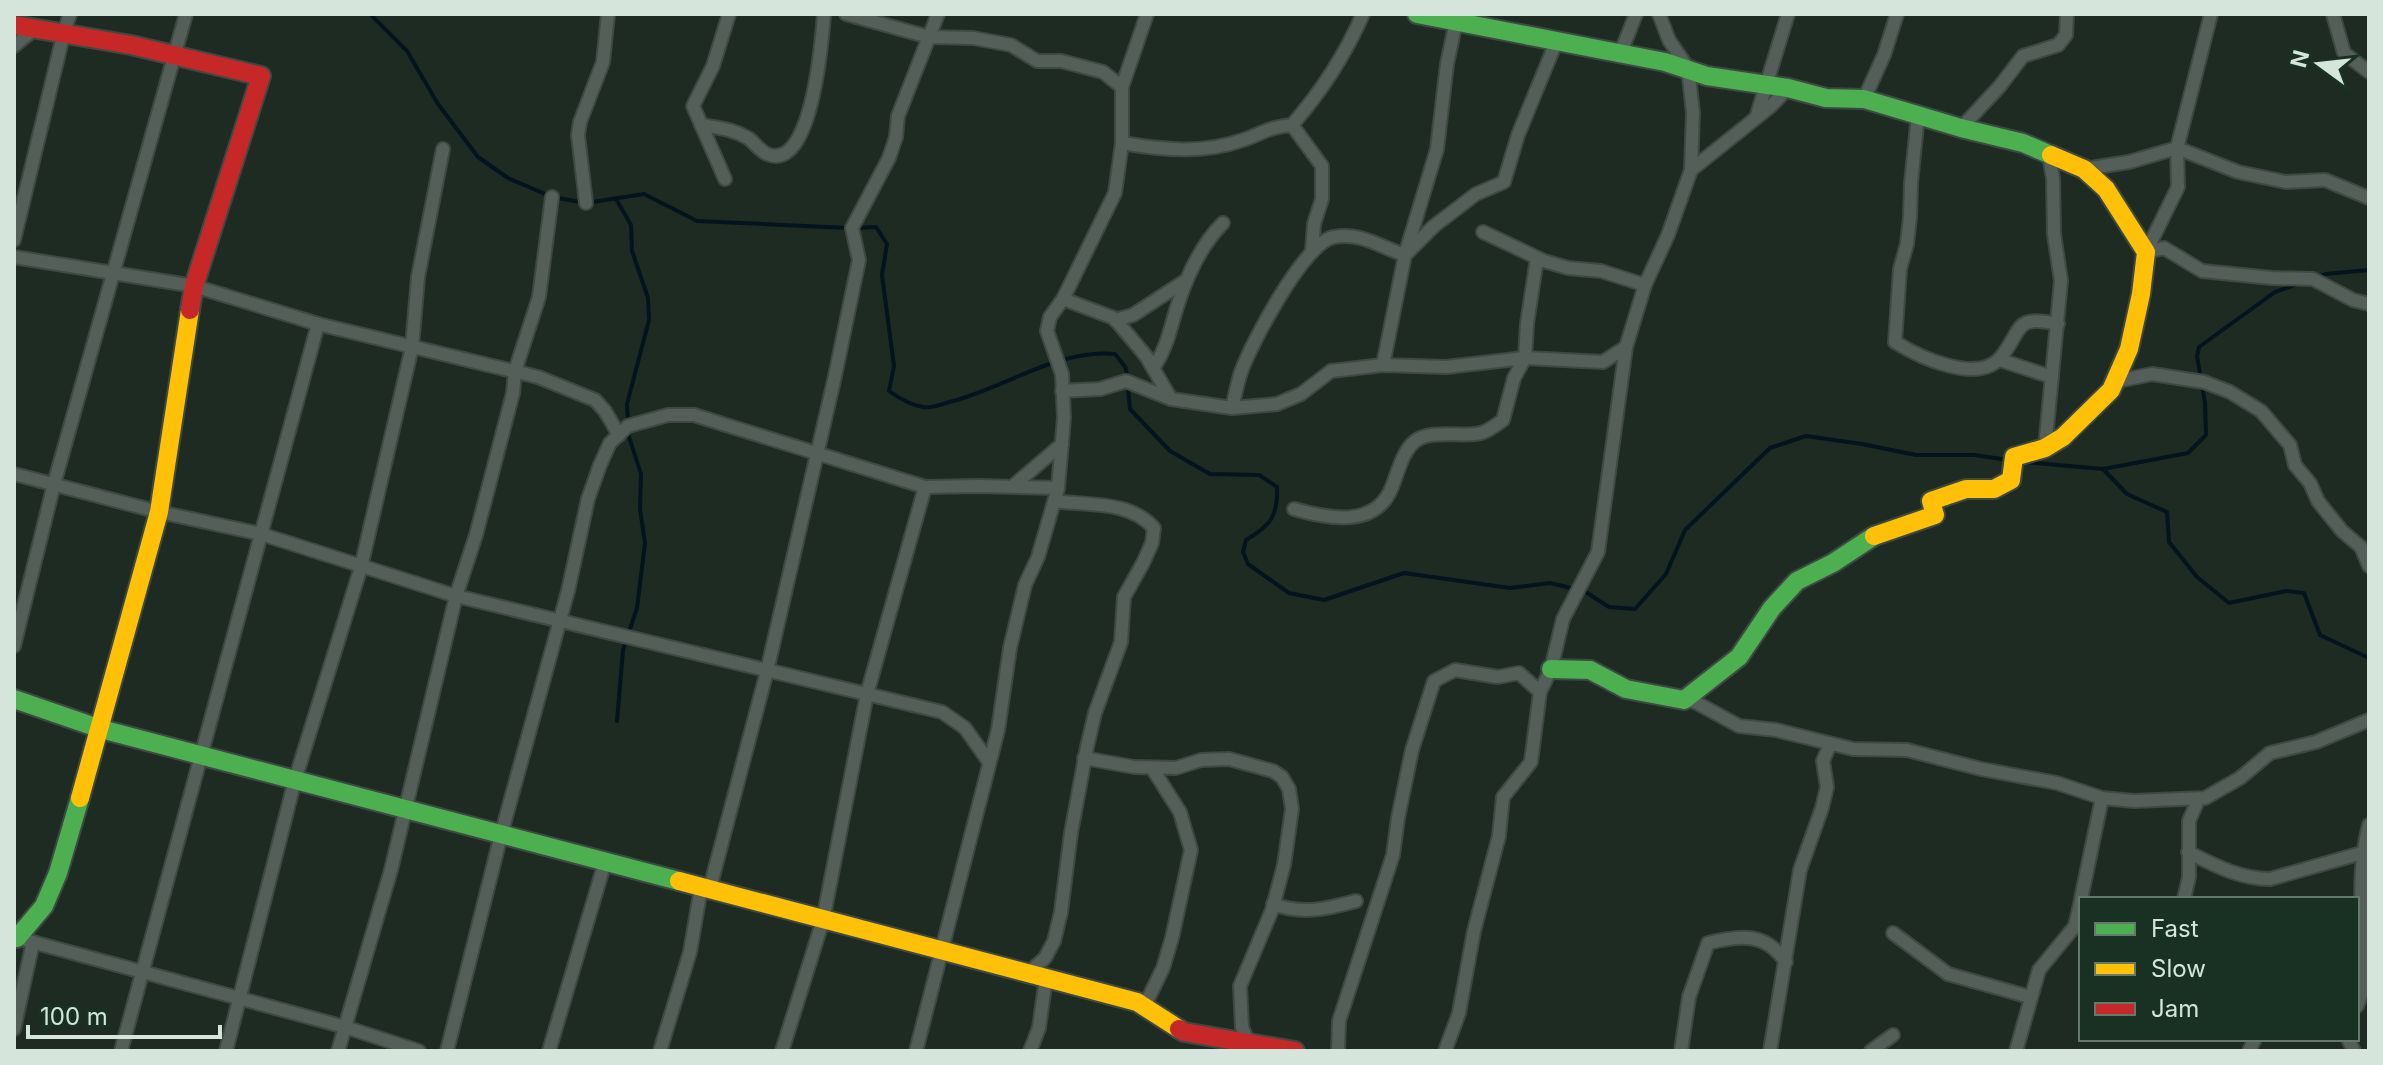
<svg xmlns="http://www.w3.org/2000/svg" width="2383" height="1065" viewBox="0 0 2383 1065" font-family="Inter,sans-serif">
  <rect width="100%" height="100%" fill="#1e2b23"/>
  <g fill="none" stroke-linecap="round" stroke-linejoin="round">
    <!-- stream -->
    <g stroke="#03141c" stroke-width="4">
      <polyline points="370,14 407,51 438,104 478,157 508,178 552,197 586,203 644,194 697,221 848,228"/>
      <polyline points="616,199 631,225 632,251 648,298 649,320 627,404 629,437 641,474 640,509 645,543 637,608 623,650 617,721"/>
      <path d="M857,228L876,227L887,244L882,275L894,366L889,391C900,399 910,405 923,407C932,409 944,403 953,401C1006,387 1060,348 1115,354L1126,368L1130,409L1170,451L1210,474L1259,475L1277,487C1278,516 1271,525 1246,540L1243,552L1248,564L1289,593L1324,600L1404,573L1510,588L1550,583L1584,591L1609,607L1635,609L1666,574L1685,530L1770,448L1806,436L1862,444L1916,455H1974L2009,460"/>
      <polyline points="2316,278 2325,274 2369,270"/>
      <polyline points="2022,462 2103,469 2188,453 2206,435 2205,403 2197,356 2199,347 2275,292 2300,283"/>
      <polyline points="2103,469 2127,494 2167,512 2169,542 2197,577 2229,603 2286,591 2304,593 2320,635 2369,658"/>
    </g>
    <!-- street casing -->
    <g stroke="#3d4942" stroke-width="16">
      <g id="street">
        <polyline points="846,14 929,37 973,38 1011,45 1037,61 1061,61 1103,72 1122,87"/>
        <polyline points="2333,14 2344,53 2369,72"/>
        <polyline points="14,46 32,31"/>
        <polyline points="1621,52 1636,14"/>
        <polyline points="1864,99 1884,55 1897,14"/>
        <path d="M1918,115L1911,183L1910,217L1907,244L1900,269L1895,342C1919,357 1978,385 2001,357C2023,330 2013,314 2058,324"/>
        <polyline points="1756,118 1788,14"/>
        <path d="M701,125C718,128 733,129 748,138C754,142 760,151 767,154C812,174 822,39 824,14"/>
        <polyline points="1292,125 1322,166 1322,199 1314,224 1312,252"/>
        <polyline points="1961,128 2000,86 2023,56 2058,45 2066,35 2067,14"/>
        <path d="M1122,143C1163,150 1203,154 1243,140C1263,133 1269,127 1292,125C1321,92 1345,55 1363,14"/>
        <polyline points="2084,169 2129,162 2177,148 2238,172 2286,182 2325,180 2369,198"/>
        <polyline points="1691,170 1771,106 1788,88"/>
        <polyline points="725,179 693,106 713,66 729,14"/>
        <polyline points="586,203 578,135 580,122 603,62 608,14"/>
        <polyline points="1483,232 1544,261 1568,268 1601,271 1645,285"/>
        <polyline points="14,240 64,32 70,14"/>
        <polyline points="2146,252 2178,187 2177,148 2211,14"/>
        <polyline points="2146,252 2164,248 2202,271 2272,278 2313,279 2353,300 2369,304"/>
        <polyline points="14,257 194,286 318,324 538,377 595,400 605,411 619,435"/>
        <polyline points="1063,299 1114,318 1146,356 1171,399"/>
        <polyline points="1115,320 1133,315 1185,281"/>
        <polyline points="2000,360 2052,377"/>
        <polyline points="1383,365 1405,255 1437,149 1447,64 1457,17"/>
        <path d="M1154,367C1167,348 1170,329 1177,307C1186,278 1201,245 1223,223"/>
        <polyline points="2113,382 2152,374 2204,382 2230,392 2261,411 2290,445 2295,465 2310,483 2318,501 2342,531 2361,547 2369,566"/>
        <polyline points="1062,391 1100,389 1126,381 1171,399 1232,408 1277,404 1301,394 1331,371 1383,365 1446,367 1525,358 1603,362 1626,347"/>
        <path d="M1232,408C1235,396 1237,384 1241,372C1251,344 1305,241 1334,237C1361,232 1380,247 1405,255L1434,226L1476,194L1504,182L1518,135L1557,40"/>
        <polyline points="2045,448 2061,281 2054,234 2053,178 2049,156"/>
        <polyline points="14,474 159,512 261,534 456,596 942,712 965,728 989,762"/>
        <polyline points="1013,486 1062,444"/>
        <path d="M1294,509C1329,519 1376,528 1392,487C1398,472 1402,453 1414,442C1430,428 1462,438 1481,433C1489,431 1496,425 1503,420L1514,378L1525,358L1527,324L1537,258"/>
        <polyline points="14,646 54,484 186,14"/>
        <polyline points="1684,700 1695,702 1739,726 1776,730 1853,749 1907,750 1981,769 2057,783 2102,798 2134,801 2205,798 2240,778 2270,753 2316,742 2369,720"/>
        <polyline points="1084,758 1134,767 1176,768 1201,760 1229,759 1273,771 1282,777 1289,789 1292,809 1284,865 1272,910 1240,986 1242,1027 1248,1042"/>
        <path d="M2188,852C2214,865 2240,879 2270,879L2369,851"/>
        <polyline points="711,884 767,671 835,376 859,260 852,228 889,158 896,137 898,116 938,14"/>
        <polyline points="2081,899 2102,798"/>
        <polyline points="2184,899 2189,877 2189,821 2198,800"/>
        <path d="M1273,904C1302,915 1327,909 1356,901"/>
        <polyline points="1893,933 1948,974 2030,997"/>
        <polyline points="14,937 345,1027 419,1051"/>
        <path d="M1024,973L1027,974L1045,958L1054,941L1061,912L1071,833L1087,747L1095,713L1121,642L1124,597L1143,563L1152,543L1154,528C1129,500 1089,506 1055,501"/>
        <polyline points="1137,1002 1148,999 1163,968 1172,938 1191,850 1180,812 1152,768"/>
        <path d="M2357,1006C2370,977 2364,949 2362,919C2360,887 2361,856 2369,825"/>
        <polyline points="14,1029 33,942"/>
        <polyline points="2348,1039 2354,1051"/>
        <polyline points="121,1051 318,324"/>
        <polyline points="226,1051 295,780 361,567 412,347 418,277 443,149"/>
        <polyline points="338,1051 391,870 456,596 476,535 513,393 515,371 539,297 552,197"/>
        <polyline points="447,1051 501,835 568,591 588,499 600,465 610,443 628,426 668,415 694,415 925,487 978,486 1058,488"/>
        <polyline points="549,1051 605,862"/>
        <polyline points="660,1051 690,952 701,888"/>
        <polyline points="782,1051 823,920 867,694 925,487"/>
        <polyline points="916,1051 998,730 1010,648 1025,585 1038,557 1058,488 1064,418 1062,374 1047,331 1050,317 1063,299 1115,193 1122,143 1122,87 1147,14"/>
        <polyline points="1030,1051 1039,1028 1046,978"/>
        <polyline points="1338,1051 1339,1021 1393,855 1398,818 1412,750 1434,681 1455,670 1498,677 1519,673 1540,692"/>
        <polyline points="1445,1051 1459,1013 1474,931 1499,836 1503,797 1531,762 1540,692 1551,669 1563,619 1598,552 1626,347 1645,285 1668,235 1691,170 1693,113 1688,68 1669,40 1659,14"/>
        <path d="M1681,1051L1689,997L1708,943C1741,935 1765,932 1786,962"/>
        <polyline points="1770,1051 1800,870 1822,808 1827,787 1823,761 1830,744"/>
        <polyline points="1871,1051 1893,1035"/>
        <polyline points="2016,1051 2039,970 2075,926 2081,900"/>
        <polyline points="2249,1051 2255,1039"/>
      </g>
    </g>
    <!-- fast casing -->
    <g stroke="#3d4942" stroke-width="22">
      <g id="fast">
        <polyline points="1417,14 1665,62 1707,76 1788,88 1826,98 1864,99 1961,128 2023,143 2051,155"/>
        <polyline points="1551,669 1590,670 1626,689 1684,700 1739,657 1772,608 1797,581 1833,563 1874,536"/>
        <polyline points="14,699 101,729 679,881"/>
        <polyline points="17,938 44,906 58,873 80,798"/>
      </g>
    </g>
    <!-- slow casing -->
    <g stroke="#3d4942" stroke-width="22">
      <g id="slow">
        <polyline points="1874,536 1935,515 1931,501 1966,489 1994,489 2011,480 2014,457 2045,448 2063,437 2111,390 2129,349 2141,294 2146,252 2106,189 2084,169 2051,155"/>
        <polyline points="80,798 159,512 190,310"/>
        <polyline points="679,881 1137,1002 1179,1029"/>
      </g>
    </g>
    <!-- jam casing -->
    <g stroke="#3d4942" stroke-width="22">
      <g id="jam">
        <polyline points="14,25 131,45 261,76 194,286 190,310"/>
        <polyline points="1179,1029 1184,1032 1295,1051"/>
      </g>
    </g>
    <!-- street -->
    <use href="#street" stroke="#555f59" stroke-width="12"/>
    <!-- fast -->
    <use href="#fast" stroke="#4caf50" stroke-width="18"/>
    <!-- slow -->
    <use href="#slow" stroke="#ffc107" stroke-width="18"/>
    <!-- jam -->
    <use href="#jam" stroke="#c62828" stroke-width="18"/>
  </g>
  <!-- border -->
  <rect width="2383" height="1065" fill="none" stroke="#d6e5db" stroke-width="32"/>
  <!-- legend -->
  <rect x="2079" y="897" width="280" height="144" fill="#183122" stroke="#64796c" stroke-width="2"/>
  <rect x="2095" y="923" width="40" height="12" fill="#4caf50" stroke="#64796c" stroke-width="2"/>
  <text x="2151" y="937" font-size="24" fill="#d6e5db">Fast</text>
  <rect x="2095" y="963" width="40" height="12" fill="#ffc107" stroke="#64796c" stroke-width="2"/>
  <text x="2151" y="977" font-size="24" fill="#d6e5db">Slow</text>
  <rect x="2095" y="1003" width="40" height="12" fill="#c62828" stroke="#64796c" stroke-width="2"/>
  <text x="2151" y="1017" font-size="24" fill="#d6e5db">Jam</text>
  <!-- north arrow -->
  <g transform="translate(2319 64) rotate(285)" stroke="#183122" stroke-width="6" paint-order="stroke">
  <path d="M0-6L14 30L0 20L-14 30Z" fill="#d6e5db"/>
  <text y="-12" font-size="22" font-weight="bold" text-anchor="middle" fill="#d6e5db">N</text>
  </g>
  <!-- scale -->
  <path d="M28 1025v12h192v-12" fill="none" stroke="#d6e5db" stroke-width="4"/>
  <text x="40" y="1025" font-size="24" fill="#d6e5db" stroke="#183122" stroke-width="6" paint-order="stroke">100 m</text>
</svg>
